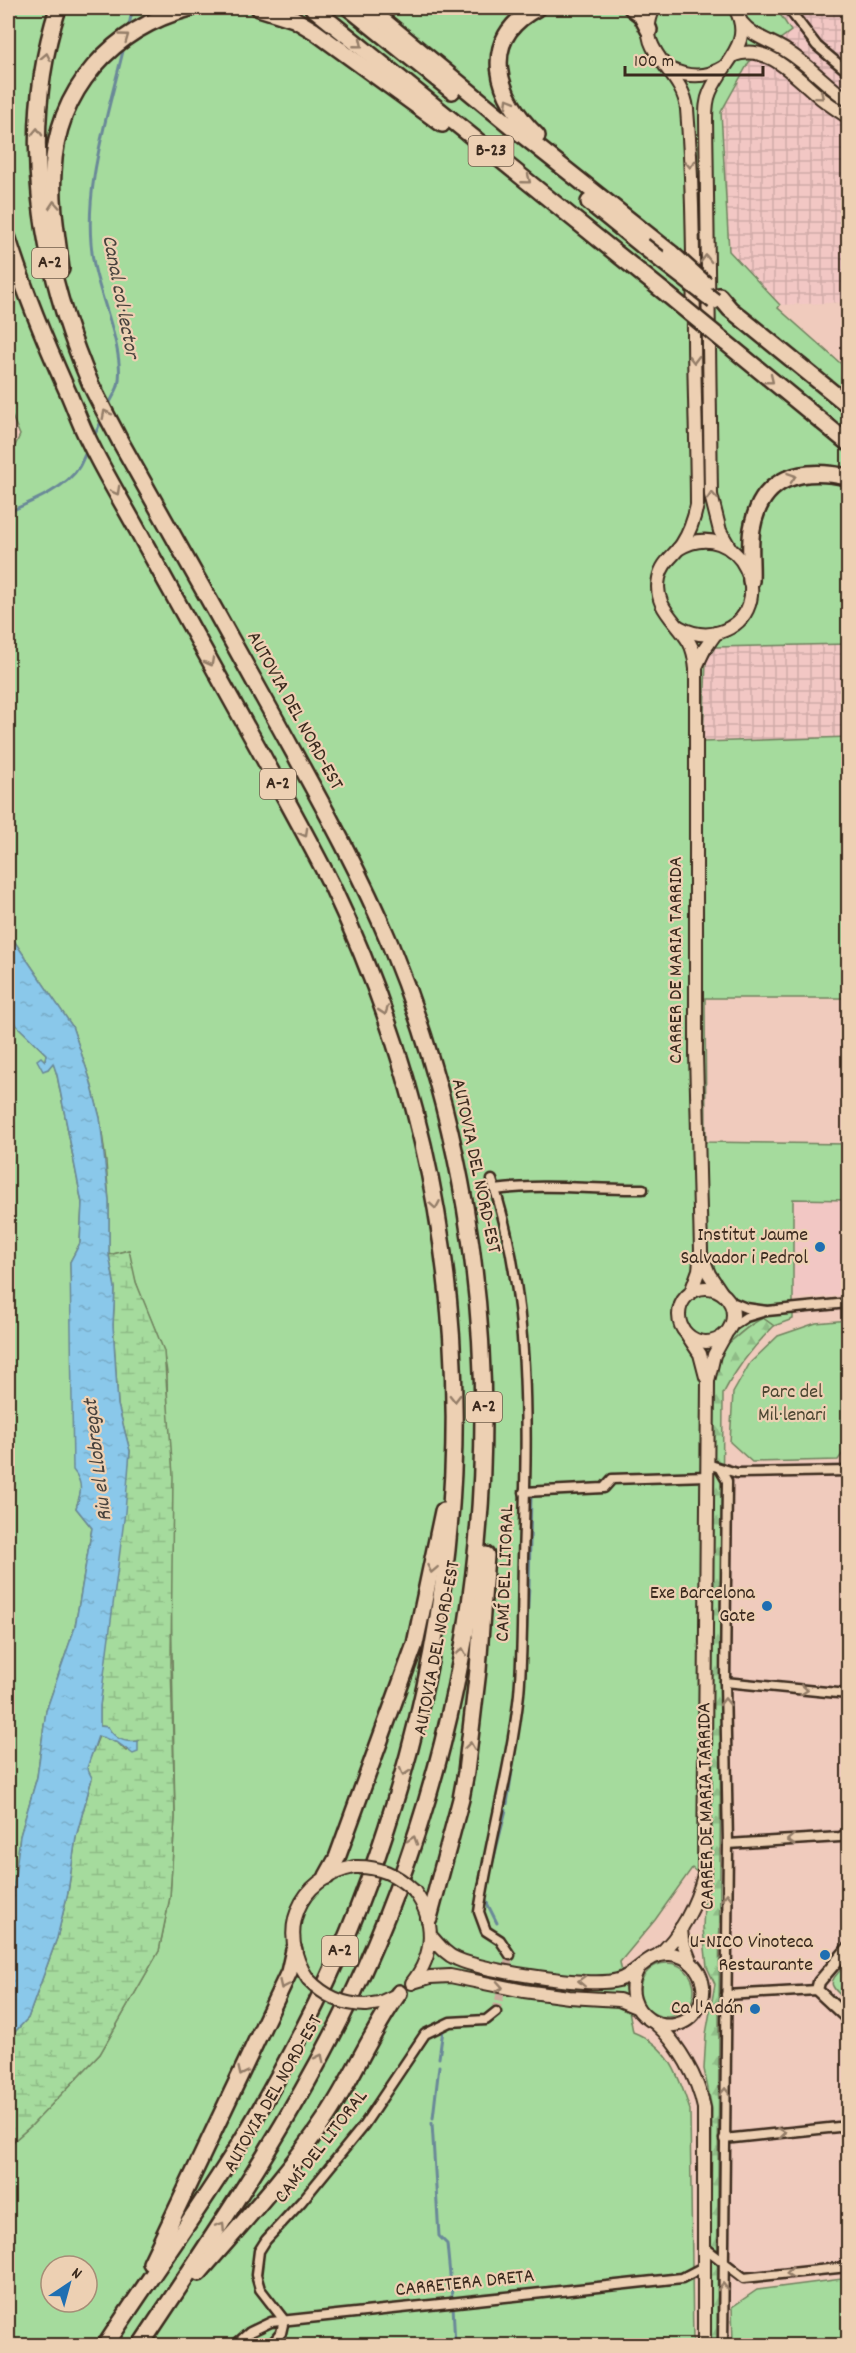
<svg xmlns="http://www.w3.org/2000/svg" width="856" height="2353" viewBox="0 0 856 2353" font-family="Dekko,sans-serif">
  <defs>
    <pattern id="industrial-grid" width="8" height="8" patternUnits="userSpaceOnUse" patternTransform="scale(1.5)"><rect width="8" height="8" fill="#f2c7c4"/><path d="M0 4h8M4 0v8" fill="none" stroke="#d0aba8"/></pattern>
    <pattern id="forest-firs" width="22" height="20" patternUnits="userSpaceOnUse" patternTransform="scale(1.5)"><rect width="22" height="20" fill="#a5db9d"/><path d="M5 1l3.5 6h-7zM16 11l3.5 6h-7z" fill="#8fbc87"/></pattern>
    <pattern id="wetland-marsh" width="20" height="14" patternUnits="userSpaceOnUse" patternTransform="scale(1.5)"><rect width="20" height="14" fill="#a5db9d"/><path d="M1 5h8M5 5V1M11 12h8M15 12V8" fill="none" stroke="#8fbc87"/></pattern>
    <pattern id="water-ripples" width="26" height="14" patternUnits="userSpaceOnUse" patternTransform="scale(1.5)"><rect width="26" height="14" fill="#8ac8ea"/><path d="M2 4q2-2 4 0t4 0M15 11q2-2 4 0t4 0" fill="none" stroke="#78acc8"/></pattern>
  </defs>
  <rect width="100%" height="100%" fill="#f0cbbd"/>
  <filter id="ink" filterUnits="userSpaceOnUse"><feTurbulence type="fractalNoise" baseFrequency=".0167" numOctaves="2"/><feDisplacementMap in="SourceGraphic" scale="12" xChannelSelector="R" yChannelSelector="G"/><feConvolveMatrix kernelMatrix="1 2 1 2 8 2 1 2 1" color-interpolation-filters="sRGB"/></filter>
  <g filter="url(#ink)">
    <!-- built -->
    <polygon fill="#f2c7c4" points="793,1199 848,1200 848,1295 792,1299"/>
    <!-- industrial -->
    <g fill="url(#industrial-grid)">
      <polygon points="776,8 848,8 848,302 780,305 729,251 721,112 749,62 791,31"/>
      <polygon points="848,644 848,737 703,743 706,661 715,647"/>
    </g>
    <!-- green -->
    <g fill="#a5db9d" stroke="#70825e" stroke-width="1.5" fill-rule="evenodd">
      <path d="M8,8H776L791,31L749,62L721,112L729,251L780,305L778,308L848,370V644L715,647L706,661L703,742L848,737V998H705L706,1142L848,1144V1200L793,1199V1319L774,1326L763,1318C745,1326 737,1339 720,1349L713,1402L711,1884L692,1868L655,1920L620,1962L633,2032C669,2046 679,2076 690,2110L693,2345H8V2146L32,2125L100,2054L159,1951L170,1897L175,1817L167,1373C162,1329 133,1295 129,1250L109,1255V1201L106,1162L100,1118L90,1079L72,1026L8,932V461L20,435L8,407ZM51,2266H87V2302H51Z"/>
      <polygon points="8,1017 46,1054 45,1061 48,1069 53,1062 57,1075 82,1203 80,1243 70,1262 78,1475 82,1488 76,1508 92,1528 75,1627 46,1711 37,1777 20,1836 8,1935"/>
      <polygon points="848,1320 848,1446 838,1460 752,1462 730,1442 733,1393 750,1363 778,1336 816,1323"/>
      <path d="M848,1962V2002C825,1982 829,1983 848,1962Z"/>
      <circle cx="667" cy="1990" r="27"/>
      <polygon points="842,2279 848,2285 848,2345 733,2345 732,2307 757,2290"/>
    </g>
    <!-- forest -->
    <path fill="url(#forest-firs)" stroke="#70825e" stroke-width="1.5" d="M763,1318L774,1326C753,1347 736,1368 723,1394L717,2345H710L712,2109L704,2069L706,2034L715,1984L707,1967L703,1929L704,1904L711,1884L714,1367L720,1349C737,1339 745,1326 763,1318Z"/>
    <!-- wetland -->
    <path fill="url(#wetland-marsh)" stroke="#70825e" stroke-width="1.5" d="M129,1250L136,1282L164,1351L173,1475L171,1664L175,1817L170,1897L159,1951L100,2054L32,2125L8,2146V2039L28,2018L57,1938L68,1892L76,1837L92,1778L86,1768L99,1736L118,1743L126,1751L138,1741C124,1743 115,1740 108,1727L100,1726V1706L130,1451L118,1405L113,1325L115,1288L109,1255Z"/>
    <!-- water -->
    <path fill="url(#water-ripples)" stroke="#6a8998" stroke-width="1.5" d="M8,932L72,1026L90,1079L100,1118L109,1201V1255L115,1288L113,1325L118,1405L130,1451L125,1512L100,1706V1726L108,1727C115,1740 125,1743 138,1741V1752L133,1754L118,1743L98,1736L87,1768L92,1778L76,1837L68,1892L57,1938L28,2018L8,2039V1935L20,1836L37,1777L46,1711L75,1627L92,1528L76,1508C81,1493 84,1483 73,1470L70,1262L80,1243L82,1203L57,1075L53,1063L48,1069L43,1071L37,1060L41,1057L45,1061L46,1054L8,1017Z"/>
    <g fill="none" stroke-linecap="round" stroke-linejoin="round">
      <!-- stream -->
      <g stroke="#6a8998" stroke-width="3">
        <polyline points="128,29 133,8"/>
        <path d="M108,406C111,400 116,392 118,386C126,353 100,298 94,265C80,195 108,115 124,47"/>
        <polyline points="94,436 103,418"/>
        <path d="M8,512C29,503 67,488 79,467C82,462 84,456 87,450"/>
        <polyline points="525,1663 529,1585 531,1497"/>
        <polyline points="524,1688 524,1678"/>
        <polyline points="507,1804 523,1697"/>
        <polyline points="490,1873 506,1810"/>
        <polyline points="486,1894 486,1901 497,1923"/>
        <polyline points="439,2058 443,2030"/>
        <polyline points="433,2118 439,2066"/>
        <polyline points="432,2123 439,2236 447,2244 452,2296"/>
        <polyline points="453,2305 455,2346"/>
      </g>
      <!-- minor-tunnel -->
      <polyline stroke="#ccab9d" stroke-width="8" stroke-dasharray="8 4" stroke-linecap="butt" points="496,2012 510,1955"/>
      <!-- minor casing -->
      <g stroke="#3b2a1e" stroke-width="13">
        <g id="minor">
          <polyline points="788,8 817,46 848,72"/>
          <path d="M492,1180C532,1301 527,1432 523,1558C522,1603 523,1649 519,1694C511,1768 490,1839 479,1912L486,1931L500,1940L510,1955"/>
          <path d="M495,1190C545,1183 594,1190 643,1189"/>
          <polyline points="729,1301 746,1308 767,1311 848,1303"/>
          <polyline points="731,1327 746,1317 766,1311"/>
          <polyline points="707,1464 737,1473 848,1471"/>
          <polyline points="720,1469 727,1481 725,1682 728,1844 723,2346"/>
          <polyline points="524,1492 604,1488 612,1479 707,1476"/>
          <polyline points="725,1682 848,1694"/>
          <polyline points="728,1844 840,1837 848,1833"/>
          <polyline points="726,1995 817,1990"/>
          <polyline points="724,2139 848,2126"/>
          <polyline points="704,2247 744,2278 848,2267"/>
          <polyline points="234,2346 250,2332 271,2322 682,2278 705,2266"/>
          <polyline points="270,2346 281,2333 284,2320 260,2289 256,2275 259,2251 266,2240 302,2201 364,2125 425,2034 450,2022 486,2020 496,2012"/>
        </g>
      </g>
      <!-- tertiary casing -->
      <g stroke="#3b2a1e" stroke-width="15">
        <polyline id="tertiary" points="848,1948 819,1982 817,1990 848,2019"/>
      </g>
      <!-- secondary casing -->
      <g stroke="#3b2a1e" stroke-width="16">
        <g id="secondary">
          <path d="M654,8C632,52 683,69 687,109C693,183 693,258 694,332C694,390 697,448 697,505C694,519 690,532 682,544C674,556 662,562 659,578C653,607 676,620 689,642C694,650 695,659 696,669V1053L701,1251L699,1270L691,1292"/>
          <path d="M741,22C754,38 772,41 788,52C810,66 827,86 848,100"/>
          <path d="M734,55C770,43 796,78 821,98C830,105 839,111 848,117"/>
          <path d="M670,69C689,78 706,78 724,67"/>
          <path d="M678,549C739,512 784,610 720,632C706,637 692,634 679,627"/>
          <path d="M731,550L720,531L711,495L706,119C706,110 706,101 710,92C723,61 755,44 735,8"/>
          <polyline points="696,667 704,650 716,633"/>
          <polyline points="702,1256 709,1274 721,1292"/>
          <circle cx="706" cy="1315" r="27"/>
          <polyline points="688,1336 700,1354 706,1377"/>
          <polyline points="681,1928 682,1940 691,1963"/>
          <path d="M430,1935C438,1944 445,1954 457,1959C484,1971 591,1988 618,1980C638,1974 648,1952 670,1954C696,1956 712,1985 698,2008C674,2048 614,2013 638,1969"/>
          <path d="M657,1956C680,1938 697,1903 704,1875L708,1381L714,1355L725,1335"/>
          <path d="M308,1979C276,1932 298,1878 354,1867"/>
          <polyline points="413,1982 430,1977 450,1976 524,1991 569,1997 619,2000 636,2007"/>
          <path d="M412,1983C435,1954 436,1920 414,1891"/>
          <polyline points="366,2005 379,2003 399,1994"/>
          <path d="M655,2023C678,2043 698,2078 704,2108V2346"/>
        </g>
      </g>
      <!-- motorway casing -->
      <g stroke="#3b2a1e" stroke-width="20">
        <g id="motorway">
          <path d="M58,8C18,133 40,266 91,385C100,404 111,423 120,441C173,535 225,628 277,722C317,795 358,867 390,944C530,1286 508,1668 350,2000C291,2123 215,2233 140,2346"/>
          <polyline points="259,8 294,19 314,31 442,124"/>
          <polyline points="313,8 668,295"/>
          <polyline points="349,8 452,91"/>
          <polyline points="368,8 511,126 671,253"/>
          <polyline points="632,8 641,15 649,30"/>
          <path d="M537,136C497,98 477,39 537,8"/>
          <polyline points="589,202 643,246"/>
          <path d="M8,239C24,290 44,339 66,388C74,405 80,424 89,441C105,475 126,508 144,542C183,612 222,682 261,753C284,796 309,840 331,884C472,1179 490,1490 395,1801C374,1870 348,1939 316,2004C292,2052 267,2099 239,2145C197,2213 149,2278 105,2346"/>
          <path d="M61,269C57,237 51,204 53,172C56,90 113,28 190,8"/>
          <polyline points="719,296 730,309 848,405"/>
          <polyline points="725,342 848,443"/>
          <path d="M751,581C752,564 749,546 752,529C761,476 802,467 848,477"/>
          <polyline points="327,1876 337,1858 415,1644 443,1511"/>
          <polyline points="429,1918 461,1799 466,1772 478,1670 486,1555"/>
          <polyline points="151,2263 289,1972 294,1950"/>
          <path d="M199,2273C243,2222 289,2173 327,2116C353,2077 371,2032 399,1993"/>
        </g>
      </g>
      <!-- minor -->
      <use href="#minor" stroke="#edd0b3" stroke-width="8"/>
      <!-- tertiary -->
      <use href="#tertiary" stroke="#edd0b3" stroke-width="10"/>
      <!-- secondary -->
      <use href="#secondary" stroke="#edd0b3" stroke-width="12"/>
      <!-- motorway -->
      <use href="#motorway" stroke="#edd0b3" stroke-width="15"/>
      <!-- secondary-bridge casing -->
      <g stroke="#3b2a1e" stroke-width="16" stroke-linecap="butt">
        <g id="secondary-bridge">
          <path d="M354,1867C379,1866 396,1874 414,1891"/>
          <path d="M308,1979C324,1996 342,2005 366,2005"/>
        </g>
      </g>
      <!-- motorway-bridge casing -->
      <g stroke="#3b2a1e" stroke-width="20" stroke-linecap="butt">
        <g id="motorway-bridge">
          <polyline points="643,246 714,301"/>
          <polyline points="671,253 705,284"/>
          <polyline points="668,295 725,342"/>
        </g>
      </g>
      <!-- secondary-bridge -->
      <use href="#secondary-bridge" stroke="#edd0b3" stroke-width="12"/>
      <!-- motorway-bridge -->
      <use href="#motorway-bridge" stroke="#edd0b3" stroke-width="15"/>
    </g>
    <!-- one-way arrows -->
    <defs><path id="oneway-chevron" d="M-2-3.5L2.5 0L-2 3.5" fill="none" stroke-width="1.6" stroke-linecap="round" stroke-linejoin="round" transform="scale(1.5)"/></defs>
    <g stroke="#947d68">
      <use href="#oneway-chevron" transform="translate(125 37) rotate(-36)"/>
      <use href="#oneway-chevron" transform="translate(359 44) rotate(39)"/>
      <use href="#oneway-chevron" transform="translate(46 57) rotate(-79)"/>
      <use href="#oneway-chevron" transform="translate(820 96) rotate(40)"/>
      <use href="#oneway-chevron" transform="translate(509 102) rotate(-120)"/>
      <use href="#oneway-chevron" transform="translate(37 132) rotate(-88)"/>
      <use href="#oneway-chevron" transform="translate(690 164) rotate(88)"/>
      <use href="#oneway-chevron" transform="translate(527 180) rotate(39)"/>
      <use href="#oneway-chevron" transform="translate(54 205) rotate(-94)"/>
      <use href="#oneway-chevron" transform="translate(706 259) rotate(-91)"/>
      <use href="#oneway-chevron" transform="translate(694 359) rotate(89)"/>
      <use href="#oneway-chevron" transform="translate(770 380) rotate(39)"/>
      <use href="#oneway-chevron" transform="translate(106 414) rotate(-117)"/>
      <use href="#oneway-chevron" transform="translate(792 477) rotate(-19)"/>
      <use href="#oneway-chevron" transform="translate(116 491) rotate(61)"/>
      <use href="#oneway-chevron" transform="translate(712 496) rotate(-94)"/>
      <use href="#oneway-chevron" transform="translate(210 662) rotate(61)"/>
      <use href="#oneway-chevron" transform="translate(304 833) rotate(61)"/>
      <use href="#oneway-chevron" transform="translate(384 1011) rotate(71)"/>
      <use href="#oneway-chevron" transform="translate(435 1205) rotate(80)"/>
      <use href="#oneway-chevron" transform="translate(455 1398) rotate(89)"/>
      <use href="#oneway-chevron" transform="translate(432 1569) rotate(101)"/>
      <use href="#oneway-chevron" transform="translate(462 1652) rotate(-80)"/>
      <use href="#oneway-chevron" transform="translate(804 1690) rotate(5)"/>
      <use href="#oneway-chevron" transform="translate(725 1702) rotate(-91)"/>
      <use href="#oneway-chevron" transform="translate(470 1746) rotate(-82)"/>
      <use href="#oneway-chevron" transform="translate(404 1772) rotate(107)"/>
      <use href="#oneway-chevron" transform="translate(413 1840) rotate(-72)"/>
      <use href="#oneway-chevron" transform="translate(791 1840) rotate(177)"/>
      <use href="#oneway-chevron" transform="translate(727 1897) rotate(-89)"/>
      <use href="#oneway-chevron" transform="translate(582 1981) rotate(-178)"/>
      <use href="#oneway-chevron" transform="translate(283 1985) rotate(115)"/>
      <use href="#oneway-chevron" transform="translate(499 1987) rotate(10)"/>
      <use href="#oneway-chevron" transform="translate(320 2058) rotate(-63)"/>
      <use href="#oneway-chevron" transform="translate(242 2072) rotate(115)"/>
      <use href="#oneway-chevron" transform="translate(725 2092) rotate(-89)"/>
      <use href="#oneway-chevron" transform="translate(782 2133) rotate(-7)"/>
      <use href="#oneway-chevron" transform="translate(221 2226) rotate(-57)"/>
      <use href="#oneway-chevron" transform="translate(790 2273) rotate(174)"/>
      <use href="#oneway-chevron" transform="translate(723 2287) rotate(-90)"/>
    </g>
  </g>
  <!-- markers -->
  <g fill="#1f6fb2" stroke="#edd0b3" stroke-width="2">
    <circle cx="820" cy="1247" r="6"/>
    <circle cx="767" cy="1606" r="6"/>
    <circle cx="825" cy="1955" r="6"/>
    <circle cx="755" cy="2009" r="6"/>
  </g>
  <g text-anchor="middle" dominant-baseline="central" stroke-width="4.5" stroke-linejoin="round" paint-order="stroke">
    <!-- shield labels -->
    <g fill="#edd0b3" stroke="#705c4b" stroke-width="1.5">
      <rect x="468.5" y="136" width="45" height="30" rx="4.5"/>
      <rect x="32" y="248" width="36" height="30" rx="4.5"/>
      <rect x="260" y="769" width="36" height="30" rx="4.5"/>
      <rect x="466" y="1392" width="36" height="30" rx="4.5"/>
      <rect x="322" y="1936" width="36" height="30" rx="4.5"/>
    </g>
    <g font-size="18" font-weight="bold" fill="#3b2a1e">
      <text x="491" y="151">B-23</text>
      <text x="50" y="263">A-2</text>
      <text x="278" y="784">A-2</text>
      <text x="484" y="1407">A-2</text>
      <text x="340" y="1951">A-2</text>
    </g>
    <!-- street labels -->
    <g font-size="20" fill="#3b2a1e" stroke="#edd0b3">
      <text transform="translate(294 711) rotate(61)">AUTOVIA DEL NORD-EST</text>
      <text transform="translate(677 960) rotate(-90)">CARRER DE MARIA TARRIDA</text>
      <text transform="translate(475 1166) rotate(78)">AUTOVIA DEL NORD-EST</text>
      <text transform="translate(506 1573) rotate(-88)">CAMÍ DEL LITORAL</text>
      <text transform="translate(438 1648) rotate(-79)">AUTOVIA DEL NORD-EST</text>
      <text transform="translate(707 1806) rotate(-91)">CARRER DE MARIA TARRIDA</text>
      <text transform="translate(274 2094) rotate(-60)">AUTOVIA DEL NORD-EST</text>
      <text transform="translate(322 2147) rotate(-52)">CAMÍ DEL LITORAL</text>
      <text transform="translate(465 2284) rotate(-6)">CARRETERA DRETA</text>
    </g>
    <!-- poi labels -->
    <g font-size="20" fill="#3b2a1e" stroke="#edd0b3" text-anchor="end">
      <text x="808" y="1236">Institut Jaume<tspan x="808" dy="23">Salvador i Pedrol</tspan></text>
      <text x="755" y="1594">Exe Barcelona<tspan x="755" dy="23">Gate</tspan></text>
      <text x="813" y="1943">U-NICO Vinoteca<tspan x="813" dy="23">Restaurante</tspan></text>
      <text x="743" y="2009">Ca l'Adán</text>
    </g>
    <!-- park labels -->
    <g font-size="20" fill="#4b4531" stroke="#edd0b3">
      <text x="792" y="1393">Parc del<tspan x="792" dy="23">Mil·lenari</tspan></text>
    </g>
    <!-- water labels -->
    <g font-size="21" font-style="italic" fill="#47423d" stroke="#edd0b3">
      <text transform="translate(119 297) rotate(79)">Canal col·lector</text>
      <text transform="translate(99 1460) rotate(-97)">Riu el Llobregat</text>
    </g>
  </g>
  <!-- margin -->
  <rect width="856" height="2353" fill="none" stroke="#edd0b3" stroke-width="30"/>
  <rect x="15" y="15" width="826" height="2323" fill="none" stroke="#3b2a1e" stroke-width="2" filter="url(#ink)"/>
  <!-- north arrow -->
  <g transform="translate(69 2284) rotate(36)"><circle r="28" fill="#edd0b3" stroke="#a68e77" stroke-width="1.5"/>
  <path d="M0-4.5L10 22L0 15L-10 22Z" fill="#1f6fb2"/>
  <text y="-9" font-size="16" font-weight="bold" text-anchor="middle" fill="#3b2a1e">N</text>
  </g>
  <!-- scale -->
  <path d="M625 66v9h138v-9" fill="none" stroke="#3b2a1e" stroke-width="3"/>
  <text x="634" y="66" font-size="18" fill="#3b2a1e" stroke="#edd0b3" stroke-width="4.5" paint-order="stroke">100 m</text>
</svg>
